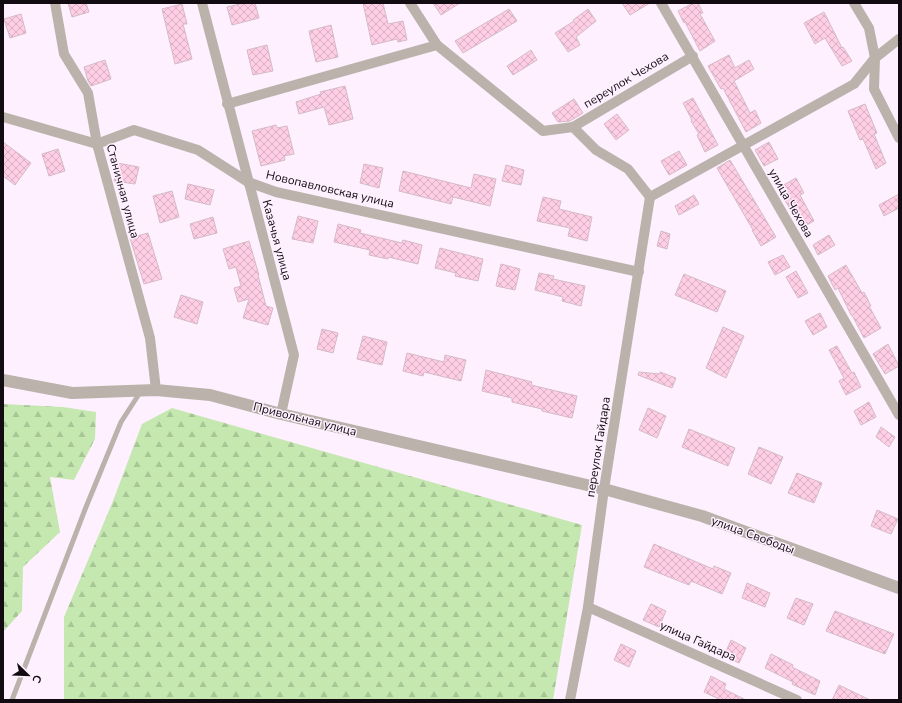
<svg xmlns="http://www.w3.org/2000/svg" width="902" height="703" viewBox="0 0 902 703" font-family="'Nunito Sans',sans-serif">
  <defs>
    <pattern id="forest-firs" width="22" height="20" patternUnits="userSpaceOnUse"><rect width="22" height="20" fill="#c5e7b0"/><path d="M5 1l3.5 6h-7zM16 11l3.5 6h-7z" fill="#a8c596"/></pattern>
    <pattern id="building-cross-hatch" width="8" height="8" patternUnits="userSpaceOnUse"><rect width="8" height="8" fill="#fecee4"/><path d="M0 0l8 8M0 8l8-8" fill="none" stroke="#d9b0c3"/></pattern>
  </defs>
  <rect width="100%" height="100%" fill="#fff0ff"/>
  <!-- forest -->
  <g fill="url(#forest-firs)">
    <polygon points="3,404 63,407 96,412 95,439 74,480 50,477 60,532 23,567 22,611 3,632"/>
    <polygon points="172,408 582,525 553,700 64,700 64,617 113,501 142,424"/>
  </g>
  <!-- building -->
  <g fill="url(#building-cross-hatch)" stroke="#d4bbc6">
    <polygon points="68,3 86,3 89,12 72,17"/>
    <polygon points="244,3 255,3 259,18 232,25 227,7"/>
    <polygon points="363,3 383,3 388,24 403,21 407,40 398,42 397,39 372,45"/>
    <polygon points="433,3 460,3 441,15"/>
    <polygon points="622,3 650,3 630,15"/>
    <polygon points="693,3 698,3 703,13 700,14 715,41 700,51 685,22 684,23 678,11"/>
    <polygon points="182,4 187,24 183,24 192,59 175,64 162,9"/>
    <polygon points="509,9 517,21 463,53 455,41"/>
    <polygon points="588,9 596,21 576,37 580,45 568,52 555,33 574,21 573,20"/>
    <polygon points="824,12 842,48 843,47 852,61 842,66 825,38 815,44 804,23"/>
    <polygon points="21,14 26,33 10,38 4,19"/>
    <polygon points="331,25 338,57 316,62 309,31"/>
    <polygon points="267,45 273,71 253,75 247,50"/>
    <polygon points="531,50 537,60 513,75 507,66"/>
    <polygon points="729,55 735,68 749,60 754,69 734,81 750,113 755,110 761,123 746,132 723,88 721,89 708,66"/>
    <polygon points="105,60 111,79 91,86 88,81 84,67"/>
    <polygon points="345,86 353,119 329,125 324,107 299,114 296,102 321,94 320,92"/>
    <polygon points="693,98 718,145 705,152 697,135 699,134 691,121 692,120 683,103"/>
    <polygon points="574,99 583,113 570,121 558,122 552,113"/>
    <polygon points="865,104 877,133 874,134 886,163 876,169 863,139 860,140 848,111"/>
    <polygon points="617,114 629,130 616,140 604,124"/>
    <polygon points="276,125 277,128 287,126 294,154 284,156 285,160 261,166 252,131"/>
    <polygon points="3,142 31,163 15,185 3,176"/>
    <polygon points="769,142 778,159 764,166 755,150"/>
    <polygon points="58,149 65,171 49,176 42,154"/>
    <polygon points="679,151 687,165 669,175 661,161"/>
    <polygon points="730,160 776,237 761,246 752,230 753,230 717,168"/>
    <polygon points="117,163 139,167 135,184 114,181"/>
    <polygon points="364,164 383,168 379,188 360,183"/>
    <polygon points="506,165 524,170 521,185 502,181"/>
    <polygon points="403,171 471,188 474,174 496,179 490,206 453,197 451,204 399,191"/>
    <polygon points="796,178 804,193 800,195 814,221 801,228 778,188"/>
    <polygon points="188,184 214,190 210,205 185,199"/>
    <polygon points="172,191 179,217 160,223 153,196"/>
    <polygon points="899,194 899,208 884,216 879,205"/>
    <polygon points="694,195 699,204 679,215 675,206"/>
    <polygon points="543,197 561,201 559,209 592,217 587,241 568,236 570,228 537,221"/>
    <polygon points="298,216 318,221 313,243 292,239"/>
    <polygon points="213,217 217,233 194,239 190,224"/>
    <polygon points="338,224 361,230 360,233 402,243 403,240 422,245 418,264 388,257 388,259 369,255 370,250 334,242"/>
    <polygon points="661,231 670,234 667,249 657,246"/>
    <polygon points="148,233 162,279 144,284 130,238"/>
    <polygon points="829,235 835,245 818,255 813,245"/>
    <polygon points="249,241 259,275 258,275 266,306 273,308 268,325 243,318 249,299 238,302 234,288 241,286 236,267 229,269 223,249"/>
    <polygon points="440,248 483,259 478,281 455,276 456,273 435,268"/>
    <polygon points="783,255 790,267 775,275 768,262"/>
    <polygon points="501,264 520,269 515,290 496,286"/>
    <polygon points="846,265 862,293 864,292 871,306 869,306 881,328 864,338 852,315 851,315 838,288 835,290 828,276"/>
    <polygon points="796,271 808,293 798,298 786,277"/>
    <polygon points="539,273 554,276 553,279 585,286 581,306 562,301 563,297 535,290"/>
    <polygon points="684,274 726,291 717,312 675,295"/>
    <polygon points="181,295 203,302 197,324 174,317"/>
    <polygon points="820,313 827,327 813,335 805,321"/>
    <polygon points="723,327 744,336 726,378 706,368"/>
    <polygon points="322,329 338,333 333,353 317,349"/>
    <polygon points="363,336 387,342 382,365 357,359"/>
    <polygon points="888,344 899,366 885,374 873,354"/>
    <polygon points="837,346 852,373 854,372 861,387 846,395 839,381 844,378 829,350"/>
    <polygon points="407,353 444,362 445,355 466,360 461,381 424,372 423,376 403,371"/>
    <polygon points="486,370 532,382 531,385 577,396 572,418 542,411 542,409 512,402 512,398 482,391"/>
    <polygon points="639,372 660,374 660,372 676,378 672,388 638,375"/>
    <polygon points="869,402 876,417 861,425 854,411"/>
    <polygon points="648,408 666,416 657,438 639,430"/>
    <polygon points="881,427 895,437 889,447 876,437"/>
    <polygon points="689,429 735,448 728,466 682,447"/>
    <polygon points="759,447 783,457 771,484 748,474"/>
    <polygon points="797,473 822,483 814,503 788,493"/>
    <polygon points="877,510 898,519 891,534 871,526"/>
    <polygon points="654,544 713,569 714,566 731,573 722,594 691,581 689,585 644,567"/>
    <polygon points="747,583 770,593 765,607 742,598"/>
    <polygon points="796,598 813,604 804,625 787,618"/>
    <polygon points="651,604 666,611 659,627 643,620"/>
    <polygon points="835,611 894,634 885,654 826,631"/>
    <polygon points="731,640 746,648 739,663 724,656"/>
    <polygon points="621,644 636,651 629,667 614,660"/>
    <polygon points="771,654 793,665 792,667 820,681 815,695 792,684 793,682 765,668"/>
    <polygon points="711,676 726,684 724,689 746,700 721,700 704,692"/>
    <polygon points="839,685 870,700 832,700"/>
  </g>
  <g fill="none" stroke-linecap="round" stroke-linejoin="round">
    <!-- service -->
    <polyline stroke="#bbb3ab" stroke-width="5" points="12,700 86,507 121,422 141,391"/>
    <!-- minor -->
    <g stroke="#bbb3ab" stroke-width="10">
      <polyline points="55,3 64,54 88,93 97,144 150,338 156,390"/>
      <polyline points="202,3 294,355 281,414"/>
      <polyline points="410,3 437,45 543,131 573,127 596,150 628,169 650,197"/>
      <polyline points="661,3 899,415"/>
      <polyline points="854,3 869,28 875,58 874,89 899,138"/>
      <polyline points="227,104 437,45"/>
      <polyline points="3,117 97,144 134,130 198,150 248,182 276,192 639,272"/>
      <polyline points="573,127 693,56"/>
      <polyline points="650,197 854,84 875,58 899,39"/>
      <polyline points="588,607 797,700"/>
      <polyline points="570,700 588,607 604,489 650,197"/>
    </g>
    <!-- tertiary -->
    <polyline stroke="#bbb3ab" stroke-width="12" points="3,380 72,393 156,390 210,395 281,414 604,489 702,516 899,588"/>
  </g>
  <g text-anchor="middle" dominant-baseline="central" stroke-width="3" stroke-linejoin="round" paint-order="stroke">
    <!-- street labels -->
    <g font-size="12" fill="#120c12" stroke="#fff0ff">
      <text transform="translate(626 80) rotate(-31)">переулок Чехова</text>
      <text transform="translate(330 189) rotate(13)">Новопавловская улица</text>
      <text transform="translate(123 191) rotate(75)">Станичная улица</text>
      <text transform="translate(791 203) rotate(60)">улица Чехова</text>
      <text transform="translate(277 240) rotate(75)">Казачья улица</text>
      <text transform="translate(305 419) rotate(14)">Привольная улица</text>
      <text transform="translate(598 447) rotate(-81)">переулок Гайдара</text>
      <text transform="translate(753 535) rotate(20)">улица Свободы</text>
      <text transform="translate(698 641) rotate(24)">улица Гайдара</text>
    </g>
  </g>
  <!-- border -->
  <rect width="902" height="703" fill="none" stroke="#120c12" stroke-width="8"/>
  <!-- north arrow -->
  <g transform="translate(28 675) rotate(113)" stroke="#fff0ff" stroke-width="3" paint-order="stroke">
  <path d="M0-3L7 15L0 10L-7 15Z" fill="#120c12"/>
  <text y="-6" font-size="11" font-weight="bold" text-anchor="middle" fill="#120c12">С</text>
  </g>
</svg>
